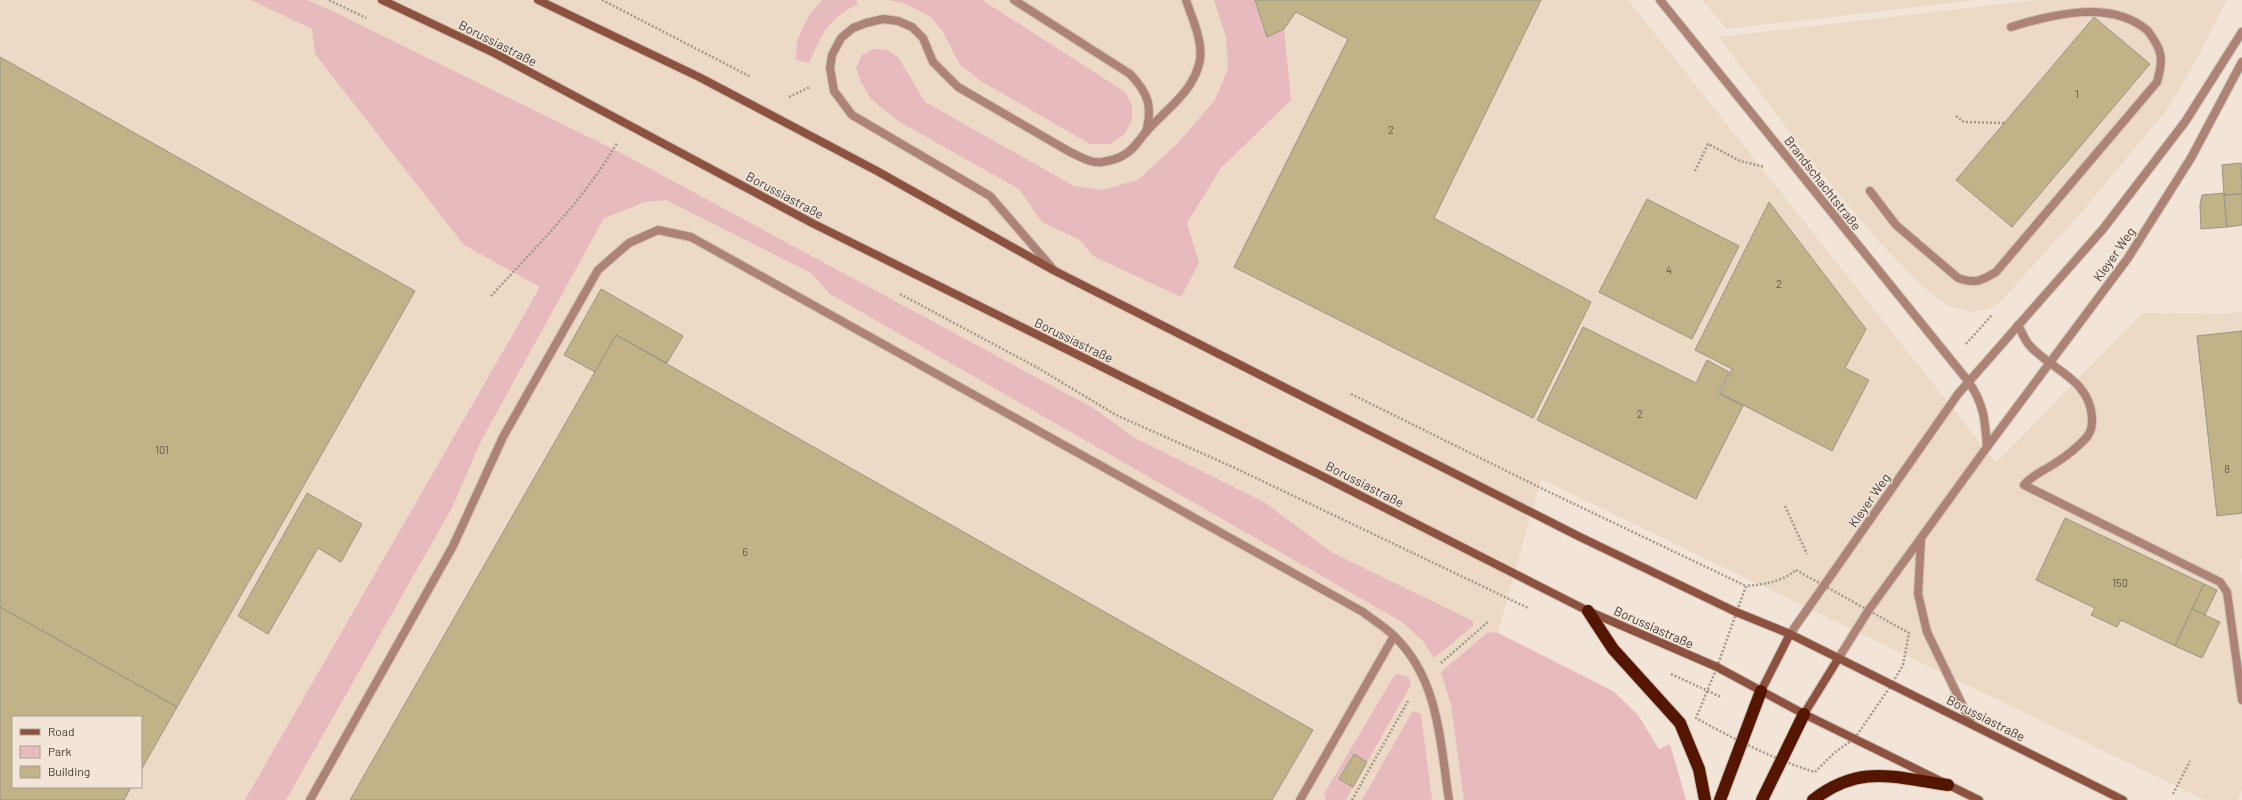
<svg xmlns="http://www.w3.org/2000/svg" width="2242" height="800" viewBox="0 0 2242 800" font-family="Barlow,sans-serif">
  <rect width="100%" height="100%" fill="#f2e4d7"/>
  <!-- built -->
  <g fill="#ecd9c6" fill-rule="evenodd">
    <path d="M0,0H1628L1996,463L2142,313L2218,314L2242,312V559H2239L2242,584V790L2237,800H2205L1541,479L1496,639L1513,800H0ZM13,717H141V787H13Z"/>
    <polygon points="1702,0 1977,0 1727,29"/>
    <polygon points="2037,0 2227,0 2198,57 2169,107 2080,214 2001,301 1989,309 1971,312 1949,306 1922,286 1879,242 1809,158 1719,37"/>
  </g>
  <!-- green -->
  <g fill="#e7bbbe">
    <polygon points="251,0 308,0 328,9 619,152 1093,408 1135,438 1264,502 1331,552 1473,621 1473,626 1434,658 1423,641 1402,622 830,294 811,273 666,200 645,202 604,218 481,441 453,506 286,800 245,800 540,287 464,245 315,54 312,29"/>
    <path d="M823,0H856L858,4C827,20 823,32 809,63L796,60L797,41L810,13Z"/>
    <polygon points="890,0 982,0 1125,92 1132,106 1132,120 1124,135 1110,144 1090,144 981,81 960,65 943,32 931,17 906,4"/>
    <polygon points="1214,0 1255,0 1267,37 1284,29 1291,100 1221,168 1187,223 1199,263 1181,297 1093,256 1080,240 1042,222 1019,189 898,121 871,99 860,80 856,67 862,55 873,49 887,50 898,57 925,102 1074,186 1102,190 1138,180 1178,143 1215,100 1228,68 1226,37"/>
    <polygon points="1488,632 1498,633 1613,691 1638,715 1659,749 1670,744 1686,800 1464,800 1451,705 1441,672"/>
    <polygon points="1399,674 1408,677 1411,685 1367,762 1353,754 1340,778 1353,787 1346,800 1326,800 1324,794 1394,676"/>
    <polygon points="1415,711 1421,714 1432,800 1362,800 1412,712"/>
  </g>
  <!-- building -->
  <g fill="#c1b387" stroke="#999485">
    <polygon points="1255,0 1541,0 1434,218 1591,302 1533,418 1234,267 1348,39 1296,12 1284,29 1267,37"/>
    <polygon points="2094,17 2150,64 2012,227 1956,180"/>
    <polygon points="0,57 415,291 177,707 0,607"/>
    <polygon points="2241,163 2242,194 2224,195 2222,165"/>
    <polygon points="2224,193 2227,227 2201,229 2200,205 2202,195"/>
    <polygon points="2242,194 2242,225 2227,227 2224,195"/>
    <polygon points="1647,199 1739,246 1692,339 1599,292"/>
    <polygon points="1769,202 1866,329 1845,368 1869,380 1832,451 1720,393 1732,369 1695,350"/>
    <polygon points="601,289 683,336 667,363 616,335 595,372 564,355"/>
    <polygon points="1583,327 1696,383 1707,360 1729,372 1718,393 1743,406 1696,499 1537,420"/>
    <polygon points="2242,331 2242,513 2217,516 2197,336"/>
    <polygon points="616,335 1313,730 1272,800 350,800"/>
    <polygon points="307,493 362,524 341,562 318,548 268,634 238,616"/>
    <polygon points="2065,518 2204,584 2175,646 2121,620 2117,627 2091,615 2095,608 2036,580"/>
    <polygon points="2204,584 2217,590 2205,615 2192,609"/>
    <polygon points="0,607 177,707 141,770 141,717 13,717 13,787 131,787 124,800 0,800"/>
    <polygon points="2192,609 2220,622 2202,658 2175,646"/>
    <polygon points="1354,754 1367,762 1353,787 1339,779"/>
  </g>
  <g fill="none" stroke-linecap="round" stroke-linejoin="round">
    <!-- service casing -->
    <g stroke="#cfc2b7" stroke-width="10">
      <g id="service">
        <path d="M1014,0L1130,74C1148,93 1153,106 1146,132"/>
        <path d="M1870,191L1896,225L1958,278C1975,284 1981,281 1996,272L2157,82C2164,58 2162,50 2148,31C2113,0 2056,13 2011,27"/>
        <path d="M1053,269L990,196L852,115L834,91L830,68L832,55L841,38L853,28L866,23L883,19L898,21L912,27L923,38L933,62L958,87L1070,152C1079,156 1091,164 1102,162C1108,161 1117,159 1122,156C1133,151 1138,141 1146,132C1166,109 1194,92 1200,60C1203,41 1192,18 1186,0"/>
        <path d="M2018,325C2022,332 2025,341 2030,346C2053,371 2089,379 2092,417C2092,425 2092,430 2087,437C2078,447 2065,457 2054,464C2043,471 2032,475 2024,485L2220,582L2227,592L2242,700"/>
        <path d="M310,800L453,546L503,437L598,270L629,243L658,230L691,237L1363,612C1373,620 1385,627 1394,636C1439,679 1440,742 1449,800"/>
        <polyline points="1300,800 1394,636"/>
      </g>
    </g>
    <!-- minor casing -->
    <g stroke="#cfc2b7" stroke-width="10">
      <g id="minor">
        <path d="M1660,0L1968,381C1984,404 1985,419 1987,447"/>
        <polyline points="1921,539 1918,594 1927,632 1971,723"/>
        <polyline points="1790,634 1958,394 2103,229 2185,122 2242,32"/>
        <polyline points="1838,659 1868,611 1987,447 2128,258 2191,158 2242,62"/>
      </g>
    </g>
    <!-- secondary casing -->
    <g stroke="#cfc2b7" stroke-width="10">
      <g id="secondary">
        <polyline points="382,0 494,53 814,224 1318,474 1588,611 1717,667 1804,714 1979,800"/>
        <polyline points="538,0 699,77 877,171 1053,270 1580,537 1736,612 1790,634 2123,800"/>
        <polyline points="1761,691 1790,634"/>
        <polyline points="1804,714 1838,659"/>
      </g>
    </g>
    <!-- motorway casing -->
    <g stroke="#cfc2b7" stroke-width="14">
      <g id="motorway">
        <polyline points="1588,611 1613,649 1680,723 1699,769 1705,800"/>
        <polyline points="1720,800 1761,691"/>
        <polyline points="1762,800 1804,714"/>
        <path d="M1813,800C1861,763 1894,778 1948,785"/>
      </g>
    </g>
    <!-- path -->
    <g stroke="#a2988e" stroke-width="2.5" stroke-dasharray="2 2" stroke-linecap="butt">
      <polyline points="329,0 366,18"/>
      <polyline points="602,0 751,77"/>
      <polyline points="789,97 810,87"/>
      <polyline points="1956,116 1964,122 2004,123"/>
      <polyline points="1695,171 1708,144 1740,161 1765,167"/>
      <polyline points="900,294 1038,368 1116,415 1235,468 1528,608"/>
      <path d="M491,296C535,248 584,200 617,143"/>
      <polyline points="1966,344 1992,315"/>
      <polyline points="1351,394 1547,491 1746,586"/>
      <polyline points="1785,506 1807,554"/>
      <path d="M1796,570L1909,633L1903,665L1892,684L1855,738L1834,753L1815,772C1777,761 1730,737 1696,718L1717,667L1746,586C1766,584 1781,582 1796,570Z"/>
      <polyline points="1441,663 1489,621"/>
      <polyline points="1671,674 1721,697"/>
      <polyline points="2173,794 2190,761"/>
      <polyline points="1352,800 1408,701"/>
    </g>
    <!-- service -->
    <use href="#service" stroke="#ac8375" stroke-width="8"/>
    <!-- minor -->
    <use href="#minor" stroke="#ac8375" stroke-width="8"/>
    <!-- secondary -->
    <use href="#secondary" stroke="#8c523f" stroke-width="8"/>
    <!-- motorway -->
    <use href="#motorway" stroke="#541600" stroke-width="12"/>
  </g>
  <g text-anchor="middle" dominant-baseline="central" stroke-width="3" stroke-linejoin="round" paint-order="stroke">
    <!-- number labels -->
    <g font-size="11" fill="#61594a">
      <text x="2077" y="93">1</text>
      <text x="1391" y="129">2</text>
      <text x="1669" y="269">4</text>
      <text x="1779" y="283">2</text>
      <text x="1640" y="413">2</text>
      <text x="162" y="449">101</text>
      <text x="2227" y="468">8</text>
      <text x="745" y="551">6</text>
      <text x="2120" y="582">150</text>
    </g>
    <!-- street labels -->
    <g font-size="13" fill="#413b36" stroke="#f2e4d7">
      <text transform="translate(498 43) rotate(27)">Borussiastraße</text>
      <text transform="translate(1823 183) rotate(52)">Brandschachtstraße</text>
      <text transform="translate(785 195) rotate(28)">Borussiastraße</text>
      <text transform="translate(2114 254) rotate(-55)">Kleyer Weg</text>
      <text transform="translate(1074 340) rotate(26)">Borussiastraße</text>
      <text transform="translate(1365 484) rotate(27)">Borussiastraße</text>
      <text transform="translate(1869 500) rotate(-55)">Kleyer Weg</text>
      <text transform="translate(1654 627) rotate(24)">Borussiastraße</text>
      <text transform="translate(1986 718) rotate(27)">Borussiastraße</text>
    </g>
  </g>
  <!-- legend -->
  <rect x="12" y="716" width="130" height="72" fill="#f2e4d7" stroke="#aba097"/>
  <rect x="20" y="729" width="20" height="6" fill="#8c523f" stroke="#aba097"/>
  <text x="48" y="736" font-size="12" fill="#413b36">Road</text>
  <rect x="20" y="746" width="20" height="12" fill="#e7bbbe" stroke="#aba097"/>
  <text x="48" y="756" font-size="12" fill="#413b36">Park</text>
  <rect x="20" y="766" width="20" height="12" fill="#c1b387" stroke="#aba097"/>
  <text x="48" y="776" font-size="12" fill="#413b36">Building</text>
</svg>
